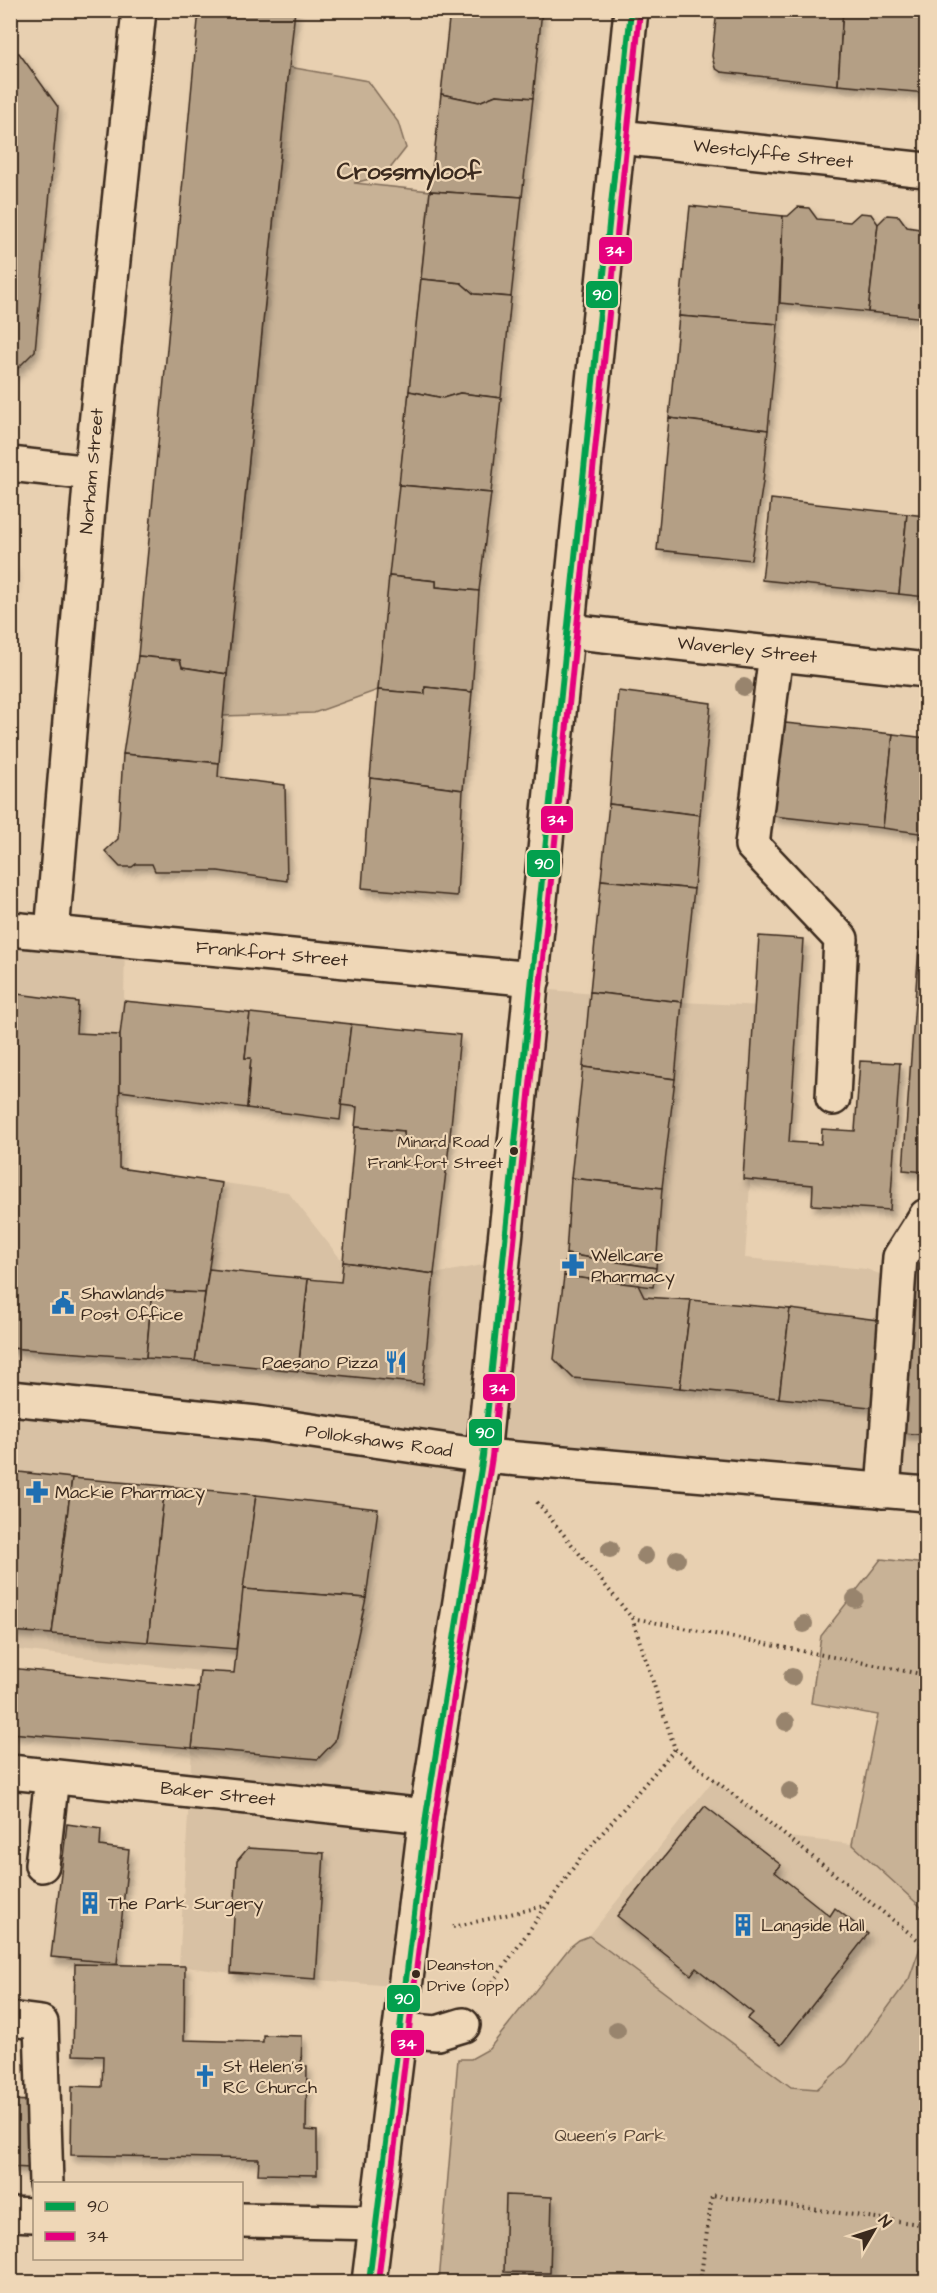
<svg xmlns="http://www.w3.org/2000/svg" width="937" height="2293" viewBox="0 0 937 2293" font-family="'Architects Daughter',sans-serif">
  <defs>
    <filter id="shadow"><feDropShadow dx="3.5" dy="6" stdDeviation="3" flood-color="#0004"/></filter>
  </defs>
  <rect width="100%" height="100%" fill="#e8d0b1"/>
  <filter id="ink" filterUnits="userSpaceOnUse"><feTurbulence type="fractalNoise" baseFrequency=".0167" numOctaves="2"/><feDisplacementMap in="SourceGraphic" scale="12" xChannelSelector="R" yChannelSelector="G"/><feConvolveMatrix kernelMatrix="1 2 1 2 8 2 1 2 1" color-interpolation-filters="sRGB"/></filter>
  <g filter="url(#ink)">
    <!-- built -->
    <g fill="#d8c1a4">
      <polygon points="11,928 125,940 124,1001 120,1035 119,1168 288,1192 343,1262 434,1274 519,1258 551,990 682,1002 762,1006 745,1258 866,1269 926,1291 926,1494 483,1457 405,1987 231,1973 179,1966 192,1748 200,1671 11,1649"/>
      <polygon points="714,1779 787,1837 852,1844 922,1908 921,1945 909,1979 847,2063 817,2089 791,2087 589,1936"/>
    </g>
    <!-- green -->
    <g fill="#c8b296" stroke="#826e5a" stroke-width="1.5">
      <polygon points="289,67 368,81 398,122 406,148 385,175 354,183 430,191 378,690 314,713 223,716"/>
      <polygon points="881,1559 926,1564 926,2282 439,2282 458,2059 471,2059 489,2049 570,1947 579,1940 589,1936 791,2087 817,2089 847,2063 909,1979 921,1945 922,1908 852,1844 878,1715 811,1703 821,1636"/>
    </g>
    <!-- building -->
    <g fill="#b49f85" stroke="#3b2a1e" stroke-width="1.5" filter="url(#shadow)">
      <polygon points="199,10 295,10 227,674 182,667 180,660 138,656"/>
      <polygon points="450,10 542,10 533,98 496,95 479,102 441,94"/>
      <polygon points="717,10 843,10 838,85 721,72 715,68 712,56"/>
      <polygon points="843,10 926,10 926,93 838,85"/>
      <polygon points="10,52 19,53 58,107 35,351 10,376"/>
      <polygon points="441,94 479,102 496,95 533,98 522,197 430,191"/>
      <polygon points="430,191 522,197 511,297 474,294 461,283 421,279"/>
      <polygon points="690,206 783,216 778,324 679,316"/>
      <polygon points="798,207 809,208 817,219 850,222 860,213 871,214 878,224 868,312 780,303 783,216 788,216"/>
      <polygon points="887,215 899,216 907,227 926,230 926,318 868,312 878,224"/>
      <polygon points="421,279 461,283 474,294 511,297 501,398 460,393 443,398 409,391"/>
      <polygon points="679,316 778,324 768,430 669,418"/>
      <polygon points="409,391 443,398 460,393 501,398 491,493 399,485"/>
      <polygon points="669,418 768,430 763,482 751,560 657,550"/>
      <polygon points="399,485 491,493 479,591 436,587 436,581 389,576"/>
      <polygon points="771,499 907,514 899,594 762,580"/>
      <polygon points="907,514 926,516 926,597 899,594"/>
      <polygon points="10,565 14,569 10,605"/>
      <polygon points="389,576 436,581 436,587 479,591 472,692 425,687 425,694 378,690"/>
      <polygon points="138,656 180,660 182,667 227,674 219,763 123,754"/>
      <polygon points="425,687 472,692 463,790 370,778 378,690 425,694"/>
      <polygon points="618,691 711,703 700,815 609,804"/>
      <polygon points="785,723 893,734 883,828 773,816"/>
      <polygon points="893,734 926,738 926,834 883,828"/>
      <polygon points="123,754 219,763 218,777 285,785 287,881 218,871 155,871 152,864 136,864 132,867 120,867 105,851 118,839"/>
      <polygon points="370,778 463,790 457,896 362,888"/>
      <polygon points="609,804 700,815 694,889 601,880"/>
      <polygon points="601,880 694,889 682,1002 590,992"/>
      <polygon points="920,932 926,933 926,1172 903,1170"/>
      <polygon points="759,936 803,939 789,1142 821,1144 822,1129 855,1131 860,1061 900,1063 890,1210 812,1205 813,1185 743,1179"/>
      <polygon points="590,992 682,1002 675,1079 583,1067"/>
      <polygon points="10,993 78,1002 76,1033 120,1035 119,1168 222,1183 205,1293 152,1291 146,1358 10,1348"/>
      <polygon points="124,1001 250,1013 245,1058 251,1058 247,1108 120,1091 120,1035"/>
      <polygon points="250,1013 351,1024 340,1120 247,1108 251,1058 245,1058"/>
      <polygon points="351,1024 460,1035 449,1146 404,1141 404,1131 355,1127 357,1107 341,1105"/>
      <polygon points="583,1067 675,1079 662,1188 571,1178"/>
      <polygon points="355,1127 404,1131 404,1141 449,1146 434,1274 343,1262"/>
      <polygon points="571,1178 662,1188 656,1268 566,1254"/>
      <polygon points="566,1254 656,1268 653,1287 564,1276"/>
      <polygon points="343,1262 434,1274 423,1384 298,1371 308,1279 341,1282"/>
      <polygon points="209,1269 308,1279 298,1371 195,1361"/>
      <polygon points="913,1271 926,1272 926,1435 902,1433"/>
      <polygon points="564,1276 638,1285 644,1297 691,1300 680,1388 573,1378 554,1359"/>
      <polygon points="152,1291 205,1293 195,1361 146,1358"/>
      <polygon points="691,1300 790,1309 779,1398 680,1388"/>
      <polygon points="790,1309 886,1321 880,1408 779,1398"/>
      <polygon points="10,1471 72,1478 52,1634 10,1631"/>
      <polygon points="72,1478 165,1486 148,1642 52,1634"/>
      <polygon points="165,1486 256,1495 236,1649 148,1642"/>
      <polygon points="256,1495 378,1509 366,1598 243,1589"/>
      <polygon points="243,1589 366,1598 335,1741 318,1759 192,1748 200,1671 234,1673"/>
      <polygon points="10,1668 199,1688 192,1748 10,1733"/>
      <polygon points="705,1806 781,1865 775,1872 830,1916 835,1908 868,1934 781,2045 747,2019 753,2013 696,1968 691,1975 617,1916"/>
      <polygon points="67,1824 101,1829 100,1846 129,1850 117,1963 51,1957"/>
      <polygon points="248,1848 324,1853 316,1979 231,1973 237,1861"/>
      <polygon points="75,1964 185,1966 184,2040 263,2042 263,2035 302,2036 301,2066 307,2066 306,2130 317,2131 317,2175 258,2174 259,2159 71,2155 72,2086 102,2087 103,2056 73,2055"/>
      <polygon points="10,2100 32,2101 30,2168 10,2167"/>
      <polygon points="506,2195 552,2197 550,2273 504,2272"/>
    </g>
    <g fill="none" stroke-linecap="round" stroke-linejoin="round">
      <!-- minor casing -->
      <g stroke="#3b2a1e" stroke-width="38">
        <g id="minor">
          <polyline points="619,137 926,170"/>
          <polyline points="10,464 91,473"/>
          <polyline points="568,631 926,670"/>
          <polyline points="776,653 752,845 841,939 833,1098"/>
          <polyline points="10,929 533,979"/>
          <polyline points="52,933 91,473 139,10"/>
          <polyline points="883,1491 900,1257 926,1216"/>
          <polyline points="10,1772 426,1816"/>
          <polyline points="42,1865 52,1777"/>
          <polyline points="10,2019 41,2023 46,2184"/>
          <polyline points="400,2030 437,2033 463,2025"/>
          <polyline points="10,2214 34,2215"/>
          <polyline points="242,2220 377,2223"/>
        </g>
      </g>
      <!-- major casing -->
      <g stroke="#3b2a1e" stroke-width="38">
        <g id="major">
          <polyline points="10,1398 257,1423 483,1456 926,1494"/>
          <polyline points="369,2282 426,1816 483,1456 631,10"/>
        </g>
      </g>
      <!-- path -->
      <g stroke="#3b2a1e" stroke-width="4" stroke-dasharray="1.5 4.5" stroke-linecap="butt">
        <polyline points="537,1502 632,1618 926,1675"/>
        <polyline points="632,1618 675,1749 926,1946"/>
        <polyline points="453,1927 545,1906"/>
        <polyline points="486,1992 578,1861 675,1749"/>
        <polyline points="700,2282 712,2195 926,2225"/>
      </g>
      <!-- minor -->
      <use href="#minor" stroke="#efd7b7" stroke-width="33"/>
      <!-- major -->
      <use href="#major" stroke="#efd7b7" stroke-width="33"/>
      <!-- bus-1 casing -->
      <g stroke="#efd7b7" stroke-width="10">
        <polyline id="bus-1" points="369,2282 426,1816 483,1456 631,10"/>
      </g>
      <!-- bus-2 casing -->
      <g stroke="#efd7b7" stroke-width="10">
        <polyline id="bus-2" points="378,2282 435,1817 492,1457 640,11"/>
      </g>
      <!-- bus-1 -->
      <use href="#bus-1" stroke="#03a04e" stroke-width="6"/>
      <!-- bus-2 -->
      <use href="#bus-2" stroke="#e5007d" stroke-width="6"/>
    </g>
    <!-- trees -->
    <g fill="#98846d">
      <circle cx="744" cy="687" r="9"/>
      <circle cx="610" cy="1549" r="9"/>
      <circle cx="645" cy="1556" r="9"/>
      <circle cx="677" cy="1559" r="9"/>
      <circle cx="855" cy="1599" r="9"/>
      <circle cx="804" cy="1624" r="9"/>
      <circle cx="792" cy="1677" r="9"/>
      <circle cx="786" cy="1722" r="9"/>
      <circle cx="790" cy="1791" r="9"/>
      <circle cx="617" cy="2030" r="9"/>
    </g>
  </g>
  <!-- icons -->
  <defs>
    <g id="pharmacy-bare" transform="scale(1.8)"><path d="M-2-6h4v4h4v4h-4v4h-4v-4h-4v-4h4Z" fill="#1f6fb2" stroke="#efd7b7" stroke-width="2.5" paint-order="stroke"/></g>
    <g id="civic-bare" transform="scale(1.8)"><path d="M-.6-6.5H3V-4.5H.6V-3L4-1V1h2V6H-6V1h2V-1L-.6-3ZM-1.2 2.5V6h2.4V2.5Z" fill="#1f6fb2" stroke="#efd7b7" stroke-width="2.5" paint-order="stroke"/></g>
    <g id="restaurant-bare" transform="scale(1.8)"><path d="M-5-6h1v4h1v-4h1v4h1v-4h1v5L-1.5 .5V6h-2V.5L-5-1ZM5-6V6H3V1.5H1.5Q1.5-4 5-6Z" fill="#1f6fb2" stroke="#efd7b7" stroke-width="2.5" paint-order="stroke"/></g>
    <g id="building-bare" transform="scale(1.8)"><path d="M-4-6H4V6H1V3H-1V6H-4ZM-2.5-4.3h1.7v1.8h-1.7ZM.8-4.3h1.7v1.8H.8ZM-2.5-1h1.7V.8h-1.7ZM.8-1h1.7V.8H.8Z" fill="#1f6fb2" stroke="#efd7b7" stroke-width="2.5" paint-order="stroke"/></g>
    <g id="church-bare" transform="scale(1.8)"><path d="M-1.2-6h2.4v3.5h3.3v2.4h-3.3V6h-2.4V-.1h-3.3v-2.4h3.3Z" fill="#1f6fb2" stroke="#efd7b7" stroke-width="2.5" paint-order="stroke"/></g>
  </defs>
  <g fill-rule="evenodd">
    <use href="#pharmacy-bare" x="573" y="1265"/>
    <use href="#civic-bare" x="63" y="1303"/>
    <use href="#restaurant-bare" x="396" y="1362"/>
    <use href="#pharmacy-bare" x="37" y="1492"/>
    <use href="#building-bare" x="90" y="1903"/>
    <use href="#building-bare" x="743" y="1925"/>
    <use href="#church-bare" x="205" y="2076"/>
  </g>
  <!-- markers -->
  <g fill="#3b2a1e" stroke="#efd7b7" stroke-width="2">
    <circle cx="514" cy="1151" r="5"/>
    <circle cx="416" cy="1974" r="5"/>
  </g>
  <g text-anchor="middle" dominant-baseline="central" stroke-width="4.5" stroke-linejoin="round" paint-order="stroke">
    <!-- bus labels -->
    <g font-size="16" fill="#3b2a1e" stroke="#efd7b7" text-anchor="end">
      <text x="503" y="1142">Minard Road /<tspan x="503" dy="21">Frankfort Street</tspan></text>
      <text x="427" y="1965" text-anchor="start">Deanston<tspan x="427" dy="21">Drive (opp)</tspan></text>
    </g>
    <!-- street labels -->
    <g font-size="18" fill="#3b2a1e" stroke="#efd7b7">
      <text transform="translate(773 154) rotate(6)">Westclyffe Street</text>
      <text transform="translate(92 471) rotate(-85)">Norham Street</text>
      <text transform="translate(747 650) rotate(6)">Waverley Street</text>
      <text transform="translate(272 954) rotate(5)">Frankfort Street</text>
      <text transform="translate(379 1441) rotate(8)">Pollokshaws Road</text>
      <text transform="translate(218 1794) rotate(6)">Baker Street</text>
    </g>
    <!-- poi labels -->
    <g font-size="18" fill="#3b2a1e" stroke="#efd7b7" text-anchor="start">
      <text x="591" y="1255">Wellcare<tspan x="591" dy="21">Pharmacy</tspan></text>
      <text x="81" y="1293">Shawlands<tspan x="81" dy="21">Post Office</tspan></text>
      <text x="378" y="1362" text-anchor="end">Paesano Pizza</text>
      <text x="55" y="1492">Mackie Pharmacy</text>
      <text x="108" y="1903">The Park Surgery</text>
      <text x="761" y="1925">Langside Hall</text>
      <text x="223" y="2066">St Helen's<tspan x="223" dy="21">RC Church</tspan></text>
    </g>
    <!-- park labels -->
    <g font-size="18" fill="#574536" stroke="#efd7b7">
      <text x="610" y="2135">Queen's Park</text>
    </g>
    <!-- district labels -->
    <g font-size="24" font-weight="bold" fill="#3b2a1e" stroke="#efd7b7">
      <text x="409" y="172">Crossmyloof</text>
    </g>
  </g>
  <g stroke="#efd7b7" stroke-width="2">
    <rect x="598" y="236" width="35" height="29" rx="6" fill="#e5007d"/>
    <rect x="585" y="280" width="34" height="29" rx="6" fill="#03a04e"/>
    <rect x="540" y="805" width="34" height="29" rx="6" fill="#e5007d"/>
    <rect x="526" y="849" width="35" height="29" rx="6" fill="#03a04e"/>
    <rect x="482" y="1373" width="34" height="29" rx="6" fill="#e5007d"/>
    <rect x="468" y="1418" width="35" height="29" rx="6" fill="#03a04e"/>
    <rect x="386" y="1984" width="35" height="29" rx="6" fill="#03a04e"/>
    <rect x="390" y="2029" width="35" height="28" rx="6" fill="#e5007d"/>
  </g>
  <g font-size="16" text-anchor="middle" font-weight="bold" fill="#fff">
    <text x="615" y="256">34</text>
    <text x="602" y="300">90</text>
    <text x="557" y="825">34</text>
    <text x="544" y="869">90</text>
    <text x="499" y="1394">34</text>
    <text x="485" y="1438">90</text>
    <text x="404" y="2004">90</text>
    <text x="407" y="2049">34</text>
  </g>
  <!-- margin -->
  <rect width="937" height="2293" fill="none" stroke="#efd7b7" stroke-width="36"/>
  <rect x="18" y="18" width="901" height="2257" fill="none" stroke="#3b2a1e" stroke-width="2" filter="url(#ink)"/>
  <!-- legend -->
  <rect x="33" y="2182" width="210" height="78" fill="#efd7b7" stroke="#a7927a" stroke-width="1.5"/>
  <rect x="45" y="2202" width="30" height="9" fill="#03a04e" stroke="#a7927a" stroke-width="1.5"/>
  <text x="87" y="2212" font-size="18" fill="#3b2a1e">90</text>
  <rect x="45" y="2232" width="30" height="9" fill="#e5007d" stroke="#a7927a" stroke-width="1.5"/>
  <text x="87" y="2242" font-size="18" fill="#3b2a1e">34</text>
  <!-- north arrow -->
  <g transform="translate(874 2230) rotate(51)" stroke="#efd7b7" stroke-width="4.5" paint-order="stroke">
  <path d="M0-4.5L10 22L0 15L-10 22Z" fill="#3b2a1e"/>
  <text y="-9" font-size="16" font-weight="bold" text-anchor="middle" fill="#3b2a1e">N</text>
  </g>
</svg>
